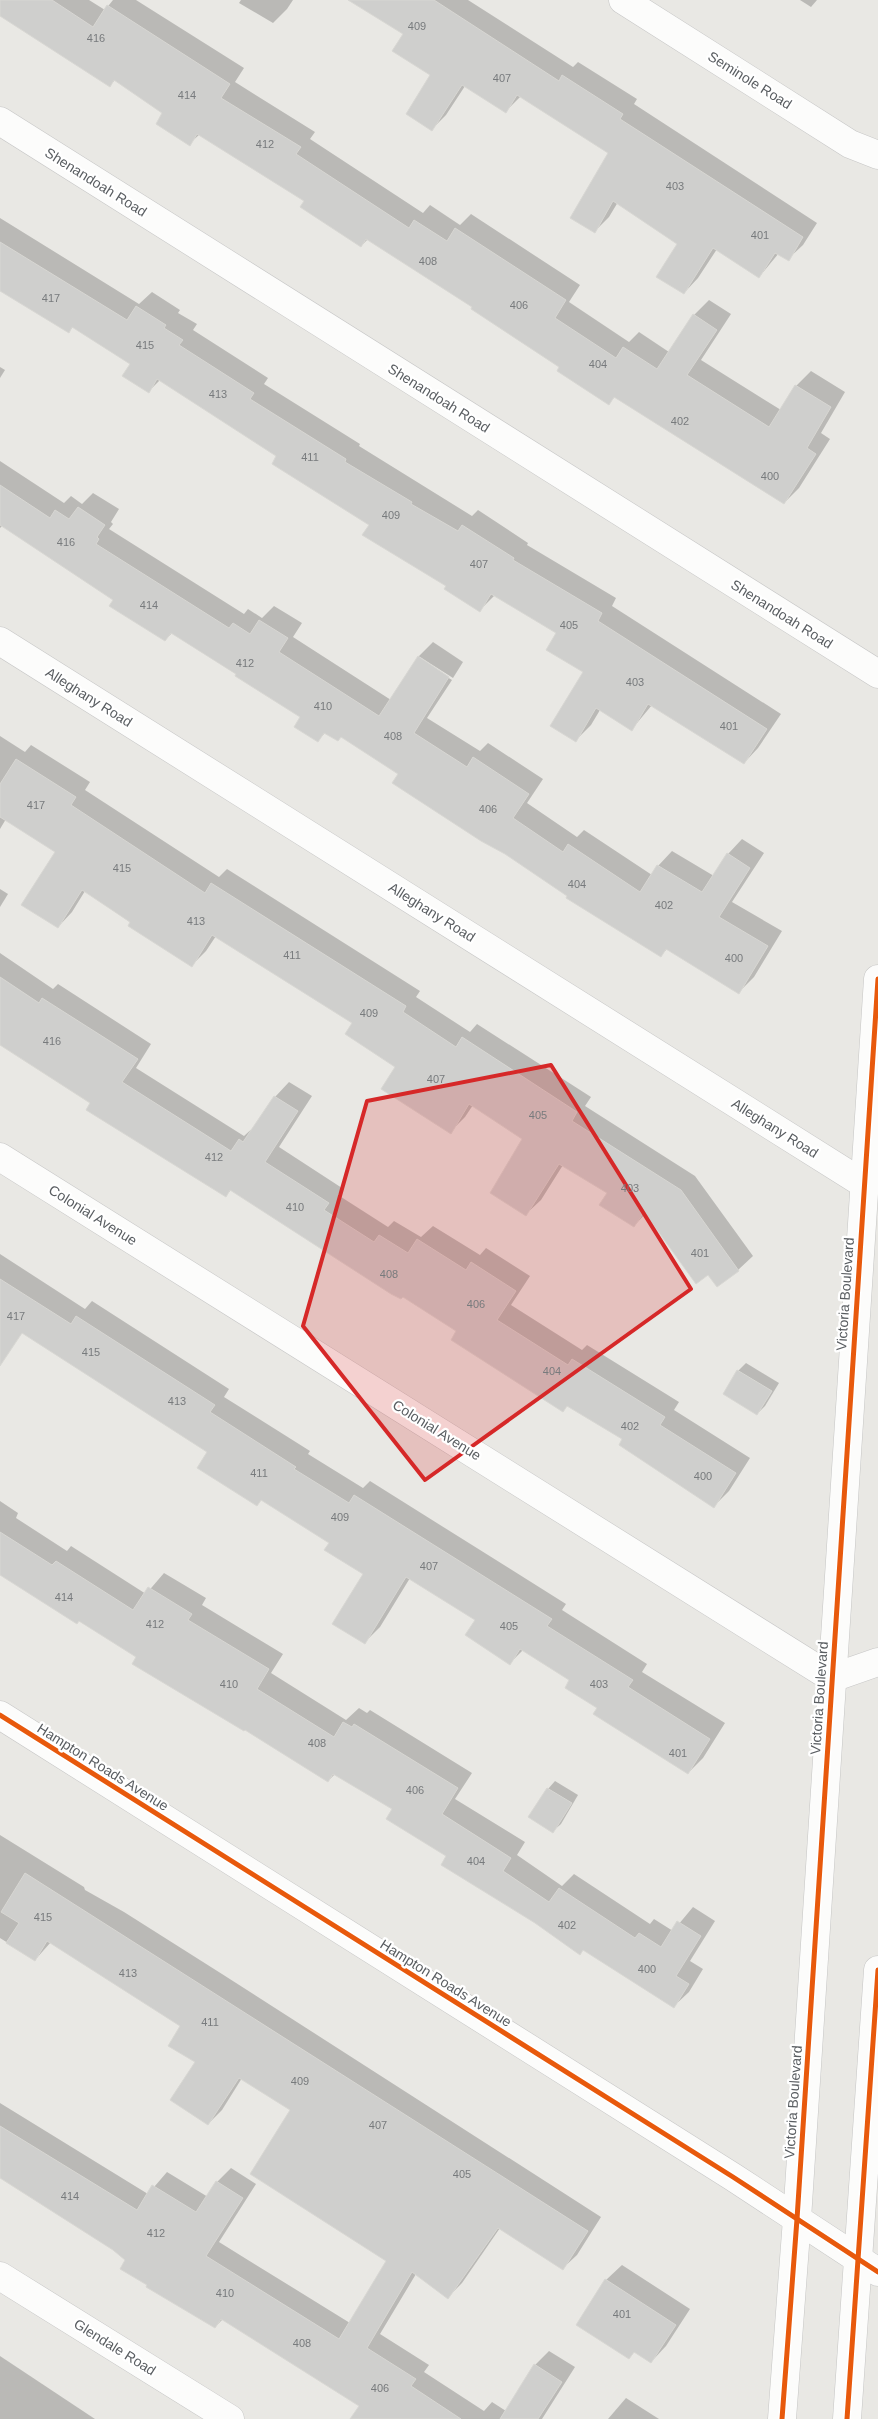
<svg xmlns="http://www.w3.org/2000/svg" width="878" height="2419" viewBox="0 0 878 2419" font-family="Helvetica,sans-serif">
  <rect width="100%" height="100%" fill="#e9e8e4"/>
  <!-- shadow -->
  <g fill="#0003">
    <polygon points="0,0 89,0 105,10 113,0 136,0 244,68 235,82 315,132 310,139 423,213 430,205 460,225 471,214 580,285 569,302 629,342 639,332 669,352 694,315 709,300 731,314 701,360 781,410 796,386 811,371 845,392 821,433 830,439 799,488 784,503 615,397 608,403 561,367 473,307 368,239 361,246 306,201 200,134 189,144 164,112 115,80 110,85 0,15"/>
    <polygon points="241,0 293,0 287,9 273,23 239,3"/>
    <polygon points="351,0 468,0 573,67 578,62 637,99 634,104 817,223 803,245 788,259 779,253 759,277 717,249 698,278 684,293 678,244 618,202 609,217 595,231 609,153 521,96 506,111 465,86 446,115 432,129 432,75 405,34"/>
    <polygon points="800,0 817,0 811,7"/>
    <polygon points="0,218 139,304 152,292 180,310 178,313 197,324 193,330 268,378 264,384 360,444 359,446 472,516 478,510 528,543 527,545 616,598 612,606 781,714 758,748 744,763 652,705 632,729 600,710 591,725 576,740 584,672 558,633 495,595 479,611 370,525 278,456 160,380 149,391 131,364 73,327 68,332 0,289"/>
    <polygon points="0,367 5,370 0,378"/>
    <polygon points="0,461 64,503 71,496 82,504 93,493 119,509 111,522 113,524 109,529 244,614 248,609 262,618 274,606 302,623 293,637 391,700 418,657 433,642 463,662 453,678 420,657 420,660 452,680 427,718 480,751 488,743 543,779 527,803 577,837 584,830 652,875 658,866 672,851 714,876 728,854 742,839 764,853 732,902 782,931 754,977 739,992 667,949 661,955 569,896 400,773 342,736 326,732 318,740 302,716 172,633 165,640 115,599 3,525 0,528"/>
    <polygon points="0,736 25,752 31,745 90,782 85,790 219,877 227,869 420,991 416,997 470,1032 477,1024 591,1097 585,1106 695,1176 753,1256 738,1270 708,1274 646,1213 634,1226 609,1193 563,1165 541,1200 526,1214 524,1139 473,1105 465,1117 450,1132 397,1067 354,1023 216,936 206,951 192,965 85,891 72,912 58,927 56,852 6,819 0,829"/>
    <polygon points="0,889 8,894 0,907"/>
    <polygon points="0,953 53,989 58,984 151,1044 136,1068 244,1136 255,1126 275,1097 289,1082 312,1096 279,1147 342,1188 338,1195 388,1227 394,1221 421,1237 433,1226 480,1255 486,1248 530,1276 511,1305 582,1350 587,1345 679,1402 674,1410 750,1458 729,1491 714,1506 624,1439 568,1405 563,1410 458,1331 232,1189 226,1195 92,1103 0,1044"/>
    <polygon points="0,1254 85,1309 92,1301 229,1389 224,1397 310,1451 308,1454 363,1488 370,1481 566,1604 562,1610 647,1664 642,1672 725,1723 703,1758 688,1773 599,1708 571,1679 523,1650 510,1663 477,1619 410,1578 380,1627 364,1643 365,1573 331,1543 262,1499 257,1505 209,1452 23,1332 17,1338 0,1327"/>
    <polygon points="746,1363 779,1383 765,1406 757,1414 724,1393 738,1371"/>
    <polygon points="0,1501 18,1513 16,1518 67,1551 71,1546 146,1594 164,1573 206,1598 202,1605 283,1654 271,1673 346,1720 359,1708 367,1713 370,1710 472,1773 455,1799 525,1842 517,1855 562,1886 574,1874 650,1924 654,1919 673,1931 693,1907 715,1921 690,1961 703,1969 689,1992 674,2006 448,1856 394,1809 335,1774 328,1781 138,1656 0,1574"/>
    <polygon points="555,1781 578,1795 561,1824 553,1831 548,1789"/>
    <polygon points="0,1835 84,1887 85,1890 124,1912 222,1974 601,2217 577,2255 563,2268 500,2228 462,2283 448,2297 416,2274 380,2334 429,2365 424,2372 484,2411 492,2402 506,2411 535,2365 549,2351 575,2367 542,2419 382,2419 223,2319 215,2327 148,2285 127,2260 113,2249 0,2177 0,2103 148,2194 167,2172 208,2197 217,2182 231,2168 256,2184 219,2242 350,2323 388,2261 292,2110 242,2078 222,2110 208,2124 196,2062 182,2026 51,1942 35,1960 0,1938"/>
    <polygon points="622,2265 690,2309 666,2346 651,2362 635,2351 629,2358 606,2280"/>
    <polygon points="0,2356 95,2419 0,2419"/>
    <polygon points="626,2398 659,2419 608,2419"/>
  </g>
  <!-- building -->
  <g fill="#cfcfcd" stroke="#d8d7d3">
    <polygon points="0,0 52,0 93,27 107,5 230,84 221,98 301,147 296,154 409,228 414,220 447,241 455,228 566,300 555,318 616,358 623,347 657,369 693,314 717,330 687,375 769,427 795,385 831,407 807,448 816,454 784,504 614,397 609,405 557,371 559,367 471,309 472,307 366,239 361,247 300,207 304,201 197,134 190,146 156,124 162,113 114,80 110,87 0,16"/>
    <polygon points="348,0 434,0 559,81 562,75 623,114 620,119 803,237 789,261 775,253 759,278 713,248 684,294 656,277 677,244 613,201 595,233 570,218 608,153 517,95 506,113 462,85 432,131 406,114 430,75 392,51 403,34"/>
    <polygon points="0,242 127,320 136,306 166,325 164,328 183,340 179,345 254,393 250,399 346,459 345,462 412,502 411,504 458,531 462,525 514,558 513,560 602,613 598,621 767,729 744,764 648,704 632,731 596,708 576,742 550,726 583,672 546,650 556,633 491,594 480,612 444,589 446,586 362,535 369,525 272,464 276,456 157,379 149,393 122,376 130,364 72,327 69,333 0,291"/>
    <polygon points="0,485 50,518 55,510 69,519 78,507 105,525 97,537 99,539 96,544 229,628 233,623 250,634 259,620 288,638 279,652 379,716 418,656 449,677 414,733 467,767 473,757 529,794 513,818 563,852 568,844 640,892 657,865 702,892 727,853 750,868 719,917 768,946 739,994 666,949 661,957 566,898 567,896 505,854 481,841 392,783 398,774 341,737 338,741 324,733 318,742 294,727 300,717 235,676 236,674 171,633 165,641 109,606 113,600 0,525"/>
    <polygon points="16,759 76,797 71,805 205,893 211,883 406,1006 403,1012 456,1047 462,1037 577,1112 572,1121 681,1190 739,1271 717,1287 708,1275 696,1284 644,1212 634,1227 599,1205 607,1193 559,1164 526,1216 490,1193 522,1139 469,1104 451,1134 381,1089 395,1067 345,1034 352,1023 212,935 192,967 128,926 130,922 82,890 58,928 21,905 55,852 0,817 0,784"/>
    <polygon points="0,977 39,1003 42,998 138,1059 122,1082 231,1151 239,1139 243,1142 274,1096 298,1111 265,1162 329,1203 324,1210 374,1242 379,1235 408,1253 417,1239 466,1270 471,1262 516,1291 497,1320 568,1365 572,1359 665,1417 660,1425 736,1473 714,1508 619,1445 622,1439 567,1406 563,1412 451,1340 456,1331 403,1297 401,1299 391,1294 230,1190 226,1197 86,1110 90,1103 0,1045"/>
    <polygon points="0,1279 71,1324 76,1316 215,1405 210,1412 296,1467 294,1469 349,1503 354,1495 552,1619 547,1626 633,1680 628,1687 710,1739 688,1774 593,1714 597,1708 565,1688 569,1680 520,1649 510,1665 465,1635 475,1620 406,1577 365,1644 332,1624 363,1574 324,1550 329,1543 261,1500 257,1506 197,1468 207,1452 22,1333 0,1366"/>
    <polygon points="737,1370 772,1391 757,1415 723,1394"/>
    <polygon points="0,1532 52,1565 56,1561 133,1610 148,1587 192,1614 188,1620 269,1669 257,1689 334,1737 343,1722 352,1727 354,1724 458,1788 442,1814 511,1858 503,1871 549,1902 559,1888 635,1938 639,1933 661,1947 677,1921 701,1936 676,1976 689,1984 674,2008 583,1950 580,1955 535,1923 441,1865 446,1856 386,1819 392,1809 333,1774 328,1782 245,1730 244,1731 132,1664 136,1657 79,1621 77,1624 0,1575"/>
    <polygon points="547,1788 572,1803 553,1833 528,1817"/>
    <polygon points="25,1873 588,2231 563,2270 498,2228 448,2299 412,2272 367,2348 416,2379 411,2386 461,2419 350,2419 359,2406 221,2319 215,2328 146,2287 147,2285 120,2269 125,2260 113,2250 0,2178 0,2126 137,2210 152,2185 196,2212 216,2181 243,2198 206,2256 339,2339 386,2261 250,2174 290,2110 239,2078 208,2125 170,2100 195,2062 168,2046 180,2026 47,1941 35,1961 6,1943 19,1923 1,1912"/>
    <polygon points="605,2279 676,2325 651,2363 634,2352 629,2359 576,2325"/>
    <polygon points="534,2364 562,2382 538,2419 500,2419"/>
  </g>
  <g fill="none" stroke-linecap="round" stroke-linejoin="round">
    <!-- minor casing -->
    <g stroke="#c6c6c6" stroke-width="29">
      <g id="minor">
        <polyline points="623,0 850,144 878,155"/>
        <polyline points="0,121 878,674"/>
        <polyline points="0,641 864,1184"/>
        <polyline points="0,1157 832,1678 878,1662"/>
        <polyline points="0,2276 230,2419"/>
      </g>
    </g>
    <!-- tertiary casing -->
    <g stroke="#c6c6c6" stroke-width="29">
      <polyline id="tertiary" points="0,1715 733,2177 878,2272"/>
    </g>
    <!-- secondary casing -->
    <g stroke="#c5c5c4" stroke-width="29">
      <g id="secondary">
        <polyline points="782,2419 797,2219 878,979"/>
        <polyline points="847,2419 878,1970"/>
      </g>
    </g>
    <!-- minor -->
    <use href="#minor" stroke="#fcfcfb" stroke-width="28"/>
    <!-- tertiary -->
    <use href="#tertiary" stroke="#fcfcfb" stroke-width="28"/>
    <!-- secondary -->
    <use href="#secondary" stroke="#fcfcfb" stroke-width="28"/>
    <!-- cycleway casing -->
    <g stroke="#fff" stroke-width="8">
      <g id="cycleway">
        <polyline points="0,1715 733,2177 878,2272"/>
        <polyline points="782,2419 797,2219 878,979"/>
        <polyline points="847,2419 878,1970"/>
      </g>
    </g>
    <!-- cycleway -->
    <use href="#cycleway" stroke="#e8590c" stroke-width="5"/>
  </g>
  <!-- marked area -->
  <path fill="#d62828" fill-opacity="0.2" stroke="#d62828" stroke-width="4" stroke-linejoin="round" d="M551,1065L691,1289L425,1480L303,1326L367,1101Z"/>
  <g text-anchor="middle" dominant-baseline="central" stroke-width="4.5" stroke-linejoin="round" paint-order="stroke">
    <!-- number labels -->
    <g font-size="11" fill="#787b7d">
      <text x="417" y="26">409</text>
      <text x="96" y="38">416</text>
      <text x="502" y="78">407</text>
      <text x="187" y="95">414</text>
      <text x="265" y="144">412</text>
      <text x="675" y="186">403</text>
      <text x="760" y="235">401</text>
      <text x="428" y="261">408</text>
      <text x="51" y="298">417</text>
      <text x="519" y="305">406</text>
      <text x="145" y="345">415</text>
      <text x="598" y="364">404</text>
      <text x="218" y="394">413</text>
      <text x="680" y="421">402</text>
      <text x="310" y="457">411</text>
      <text x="770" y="476">400</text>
      <text x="391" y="515">409</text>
      <text x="66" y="542">416</text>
      <text x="479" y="564">407</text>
      <text x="149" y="605">414</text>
      <text x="569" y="625">405</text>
      <text x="245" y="663">412</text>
      <text x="635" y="682">403</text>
      <text x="323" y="706">410</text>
      <text x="729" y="726">401</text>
      <text x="393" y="736">408</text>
      <text x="36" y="805">417</text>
      <text x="488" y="809">406</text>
      <text x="122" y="868">415</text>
      <text x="577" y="884">404</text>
      <text x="664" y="905">402</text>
      <text x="196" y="921">413</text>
      <text x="292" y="955">411</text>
      <text x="734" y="958">400</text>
      <text x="369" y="1013">409</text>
      <text x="52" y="1041">416</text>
      <text x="436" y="1079">407</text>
      <text x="538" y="1115">405</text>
      <text x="214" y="1157">412</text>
      <text x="630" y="1188">403</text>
      <text x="295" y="1207">410</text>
      <text x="700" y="1253">401</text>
      <text x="389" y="1274">408</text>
      <text x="476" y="1304">406</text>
      <text x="16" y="1316">417</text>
      <text x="91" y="1352">415</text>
      <text x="552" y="1371">404</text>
      <text x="177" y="1401">413</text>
      <text x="630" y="1426">402</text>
      <text x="259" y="1473">411</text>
      <text x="703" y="1476">400</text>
      <text x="340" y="1517">409</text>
      <text x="429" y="1566">407</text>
      <text x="64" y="1597">414</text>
      <text x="155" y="1624">412</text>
      <text x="509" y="1626">405</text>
      <text x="229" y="1684">410</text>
      <text x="599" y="1684">403</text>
      <text x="317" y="1743">408</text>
      <text x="678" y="1753">401</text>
      <text x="415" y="1790">406</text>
      <text x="476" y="1861">404</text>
      <text x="43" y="1917">415</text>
      <text x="567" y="1925">402</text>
      <text x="647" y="1969">400</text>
      <text x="128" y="1973">413</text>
      <text x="210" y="2022">411</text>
      <text x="300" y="2081">409</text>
      <text x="378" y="2125">407</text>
      <text x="462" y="2174">405</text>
      <text x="70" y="2196">414</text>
      <text x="156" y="2233">412</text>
      <text x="225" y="2293">410</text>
      <text x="622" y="2314">401</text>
      <text x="302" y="2343">408</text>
      <text x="380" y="2388">406</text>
    </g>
    <!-- street labels -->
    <g font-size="14" fill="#595d61" stroke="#fff">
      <text transform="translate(750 80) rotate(32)">Seminole Road</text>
      <text transform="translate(96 182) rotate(32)">Shenandoah Road</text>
      <text transform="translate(439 398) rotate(32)">Shenandoah Road</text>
      <text transform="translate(782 614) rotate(32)">Shenandoah Road</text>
      <text transform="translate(89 697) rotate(32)">Alleghany Road</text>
      <text transform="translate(432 912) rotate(32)">Alleghany Road</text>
      <text transform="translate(775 1128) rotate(32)">Alleghany Road</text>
      <text transform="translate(93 1215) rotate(32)">Colonial Avenue</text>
      <text transform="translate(845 1294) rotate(-86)">Victoria Boulevard</text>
      <text transform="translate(437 1430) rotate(32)">Colonial Avenue</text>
      <text transform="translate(819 1698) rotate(-86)">Victoria Boulevard</text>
      <text transform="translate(103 1767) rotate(32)">Hampton Roads Avenue</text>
      <text transform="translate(446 1983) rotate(32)">Hampton Roads Avenue</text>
      <text transform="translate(793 2102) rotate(-86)">Victoria Boulevard</text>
      <text transform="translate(115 2347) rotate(32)">Glendale Road</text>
    </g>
  </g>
</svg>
